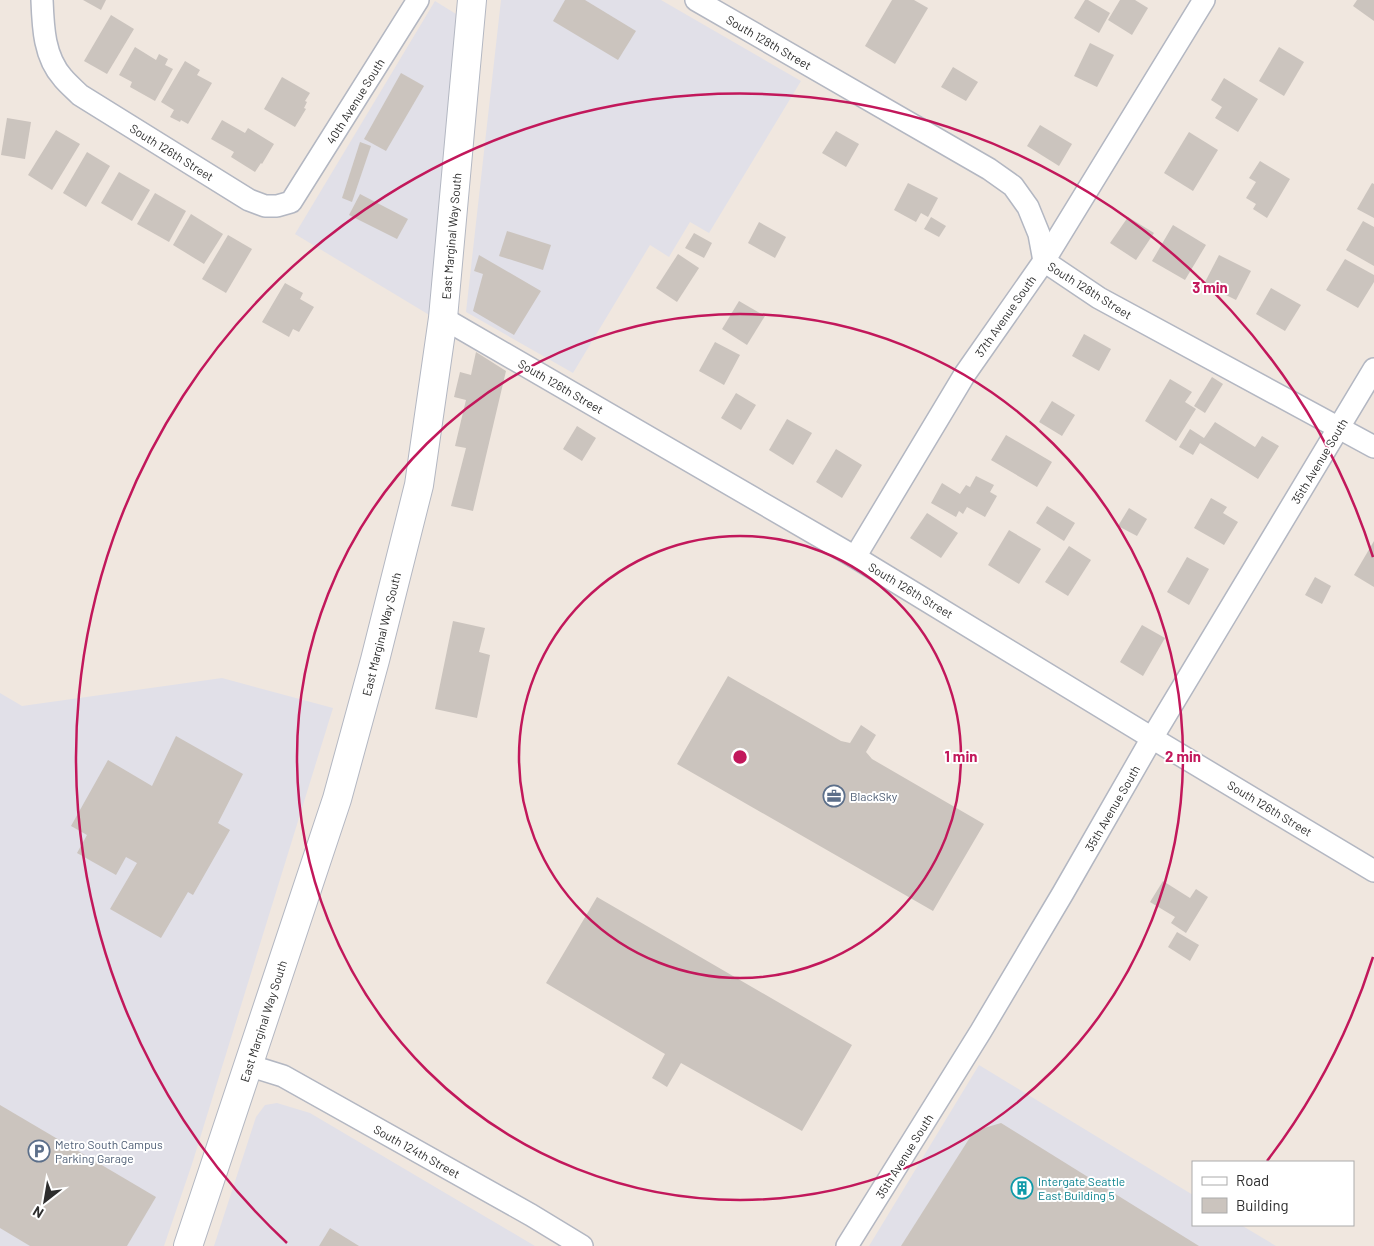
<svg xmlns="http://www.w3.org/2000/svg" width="1374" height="1246" viewBox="0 0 1374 1246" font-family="Barlow,sans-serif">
  <rect width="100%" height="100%" fill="#f0e7df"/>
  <!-- industrial -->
  <g fill="#e1e0e8">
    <polygon points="501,0 661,0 801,81 709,233 690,222 669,257 650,245 573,373 466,312"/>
    <polygon points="435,1 456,14 431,316 295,234"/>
    <polygon points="222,678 333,708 192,1164 164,1246 0,1246 0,693 22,706"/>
    <polygon points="979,1065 1193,1195 1193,1225 1241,1225 1276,1246 869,1246"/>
    <polygon points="277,1103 310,1113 535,1246 214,1246 256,1117 265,1105"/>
  </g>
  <!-- building -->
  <g fill="#cbc4be">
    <polygon points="83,0 106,0 101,10"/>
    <polygon points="565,0 585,0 636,31 618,60 553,21"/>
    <polygon points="892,0 914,0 928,8 895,64 865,46"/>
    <polygon points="1085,0 1088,0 1110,13 1099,33 1074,18"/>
    <polygon points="1120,0 1135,0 1148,8 1132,35 1108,20"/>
    <polygon points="1357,0 1374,0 1374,21 1353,6"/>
    <polygon points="111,15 134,29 107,74 84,61"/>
    <polygon points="1090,43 1114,55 1097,87 1074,76"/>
    <polygon points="135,47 156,60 159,54 168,59 165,65 173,69 155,101 130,87 132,82 119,75"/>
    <polygon points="1279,47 1304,62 1284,96 1259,81"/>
    <polygon points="185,61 200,70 197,75 212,83 188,124 181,120 180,122 170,117 174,110 161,102"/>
    <polygon points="953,67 978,82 966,101 941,87"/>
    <polygon points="401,73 424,86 386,151 364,139"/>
    <polygon points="282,77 310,93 305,101 307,102 304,108 306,109 295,127 264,109"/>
    <polygon points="1224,78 1258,99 1238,132 1215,118 1222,107 1211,100"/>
    <polygon points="7,118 31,122 25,159 1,155"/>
    <polygon points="222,120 245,133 248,128 274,144 262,164 261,163 255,172 231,157 234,152 211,139"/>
    <polygon points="1040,125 1072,144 1059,166 1027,146"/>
    <polygon points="56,130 80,144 52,190 28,175"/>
    <polygon points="836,131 859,144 846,167 822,153"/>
    <polygon points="1189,132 1218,150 1193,191 1164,173"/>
    <polygon points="360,142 371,146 352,202 342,198"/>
    <polygon points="87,152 110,166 86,207 63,193"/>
    <polygon points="1260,161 1290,179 1267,218 1253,209 1256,204 1246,198 1256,182 1249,178"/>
    <polygon points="119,172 150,190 132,221 101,203"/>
    <polygon points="908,183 938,198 928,217 921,213 916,222 894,210"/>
    <polygon points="1372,183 1374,184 1374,218 1357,209"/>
    <polygon points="155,193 186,211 169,242 137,224"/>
    <polygon points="360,194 408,219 397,239 349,215"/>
    <polygon points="191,214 223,234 204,264 173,245"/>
    <polygon points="931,217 946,226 939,237 924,229"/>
    <polygon points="1128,217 1154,233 1136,260 1110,243"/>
    <polygon points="1363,221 1374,227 1374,266 1346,250"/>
    <polygon points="759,222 786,237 775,258 748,243"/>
    <polygon points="1173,225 1206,245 1185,280 1152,261"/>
    <polygon points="507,231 551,245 543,270 499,256"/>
    <polygon points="694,233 712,243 704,258 685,248"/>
    <polygon points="228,235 252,249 226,293 202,279"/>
    <polygon points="678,254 699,268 677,302 656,288"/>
    <polygon points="479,255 541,291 514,335 473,311 483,274 474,271"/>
    <polygon points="1219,255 1251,271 1236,300 1204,284"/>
    <polygon points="1345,259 1374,275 1374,282 1358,308 1326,290"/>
    <polygon points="285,283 303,293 300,299 314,307 299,332 293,329 289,337 262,322"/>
    <polygon points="1271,288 1301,305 1285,331 1256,314"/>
    <polygon points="739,301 765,316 747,345 722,329"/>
    <polygon points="1084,334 1111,349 1099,371 1072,356"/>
    <polygon points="715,342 740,355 724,385 699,371"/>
    <polygon points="476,352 506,371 473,511 451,506 466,448 455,446 466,400 454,397 460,372 471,375"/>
    <polygon points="1212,377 1223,384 1205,413 1194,406"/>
    <polygon points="1170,379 1192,392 1185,402 1196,409 1176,441 1145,421"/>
    <polygon points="736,393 756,405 741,430 721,418"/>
    <polygon points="1052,401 1075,415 1062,436 1039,422"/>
    <polygon points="787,419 812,433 793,465 769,450"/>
    <polygon points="1215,422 1255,447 1262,436 1279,446 1258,479 1200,443 1193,455 1179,447 1190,429 1204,438"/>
    <polygon points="577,426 596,438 582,461 563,449"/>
    <polygon points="1006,435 1052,462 1037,487 991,460"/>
    <polygon points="836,449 862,465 842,498 816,482"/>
    <polygon points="976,476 994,485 990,492 997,496 985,517 967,507 963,514 959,511 956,517 931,503 942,483 960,494 966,485 970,487"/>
    <polygon points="1211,498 1227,507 1223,513 1238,522 1224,545 1194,528"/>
    <polygon points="1047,506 1075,523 1064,541 1036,523"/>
    <polygon points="1129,508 1147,519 1137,536 1118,526"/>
    <polygon points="927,513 958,533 941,558 910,538"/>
    <polygon points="1009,530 1041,549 1019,584 988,565"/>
    <polygon points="1374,541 1374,587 1354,575"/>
    <polygon points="1069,546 1091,560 1068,596 1045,582"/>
    <polygon points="1187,557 1209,569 1189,605 1167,592"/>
    <polygon points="1315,577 1331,586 1322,604 1305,595"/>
    <polygon points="453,621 485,628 479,652 490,655 477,718 435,709"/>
    <polygon points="1142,625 1165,638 1143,676 1120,662"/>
    <polygon points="728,676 841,741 850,743 861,725 876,735 866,752 872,759 984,824 933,911 677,764"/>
    <polygon points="176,736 243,774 218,823 230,830 193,895 188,892 161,938 110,909 137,863 126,857 116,875 77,853 87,835 71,826 108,760 152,786"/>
    <polygon points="1163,881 1190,898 1196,889 1208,897 1186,933 1171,923 1175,917 1150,902"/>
    <polygon points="597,897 852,1045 802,1131 681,1063 667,1087 659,1082 652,1078 665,1054 546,983"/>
    <polygon points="1177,932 1199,945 1190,961 1168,947"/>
    <polygon points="0,1105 156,1197 127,1246 30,1246 0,1228"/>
    <polygon points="1001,1123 1199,1246 901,1246 974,1131"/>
    <polygon points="330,1228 359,1246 319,1246"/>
  </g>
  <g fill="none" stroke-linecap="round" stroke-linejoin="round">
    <!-- street casing -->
    <g stroke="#b3b7c2" stroke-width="24">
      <g id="street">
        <path d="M42,0C43,27 44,57 63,78C68,84 74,89 80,95L249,200L265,206H277L291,202L418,0"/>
        <polyline points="696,0 989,169 1013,186 1028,207 1039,234 1044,261 1099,298 1374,447"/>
        <polyline points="443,318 855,557 1152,738 1374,871"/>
        <polyline points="855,557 965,374 1044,261 1204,0"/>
        <polyline points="248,1065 283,1076 531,1215 582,1246"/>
        <polyline points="847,1246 981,1031 1063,893 1152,738 1374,369"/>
      </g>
    </g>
    <!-- secondary casing -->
    <g stroke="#b3b7c2" stroke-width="30">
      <polyline id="secondary" points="188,1246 337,799 375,660 419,485 443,318 472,0"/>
    </g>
    <!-- street -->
    <use href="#street" stroke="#fff" stroke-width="21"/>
    <!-- secondary -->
    <use href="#secondary" stroke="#fff" stroke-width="28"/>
  </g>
  <!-- distance rings -->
  <g fill="none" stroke="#c2185b" stroke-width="2.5">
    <circle cx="740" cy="757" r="221"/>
    <circle cx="740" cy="757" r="443"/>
    <path d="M1373 957A664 664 0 0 1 1267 1161M287 1243A664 664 0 1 1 1373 557"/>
  </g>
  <!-- icons -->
  <defs>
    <g id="office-ring" transform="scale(1.125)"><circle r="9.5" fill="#fff" stroke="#5c6f8a" stroke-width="1.5"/><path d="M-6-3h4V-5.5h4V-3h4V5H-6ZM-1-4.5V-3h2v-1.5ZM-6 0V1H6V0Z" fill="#5c6f8a"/></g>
    <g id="parking-ring" transform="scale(1.125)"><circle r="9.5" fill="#fff" stroke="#5c6f8a" stroke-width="1.5"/><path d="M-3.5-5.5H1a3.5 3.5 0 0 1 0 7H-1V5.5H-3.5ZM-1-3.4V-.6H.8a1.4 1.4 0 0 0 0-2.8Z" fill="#5c6f8a"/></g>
    <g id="building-ring" transform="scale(1.125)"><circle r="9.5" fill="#fff" stroke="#0f9aa8" stroke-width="1.5"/><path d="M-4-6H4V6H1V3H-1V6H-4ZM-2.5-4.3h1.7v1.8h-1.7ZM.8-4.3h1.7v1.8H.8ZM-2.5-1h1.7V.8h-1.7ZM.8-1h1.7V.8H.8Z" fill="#0f9aa8"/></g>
  </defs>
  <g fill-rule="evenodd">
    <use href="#office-ring" x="834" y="796"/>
    <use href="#parking-ring" x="39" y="1151"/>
    <use href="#building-ring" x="1022" y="1188"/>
  </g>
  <g text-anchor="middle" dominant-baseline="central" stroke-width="4" stroke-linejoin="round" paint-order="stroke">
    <!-- street labels -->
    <g font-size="12" fill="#2d2d2d" stroke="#fff">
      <text transform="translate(769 42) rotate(30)">South 128th Street</text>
      <text transform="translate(355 101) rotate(-58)">40th Avenue South</text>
      <text transform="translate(172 152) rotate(32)">South 126th Street</text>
      <text transform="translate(451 236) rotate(-85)">East Marginal Way South</text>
      <text transform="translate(1090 290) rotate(32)">South 128th Street</text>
      <text transform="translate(1005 316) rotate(-55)">37th Avenue South</text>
      <text transform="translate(561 386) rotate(30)">South 126th Street</text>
      <text transform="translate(1319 461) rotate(-59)">35th Avenue South</text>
      <text transform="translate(911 590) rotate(31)">South 126th Street</text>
      <text transform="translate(381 634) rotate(-76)">East Marginal Way South</text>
      <text transform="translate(1112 808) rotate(-60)">35th Avenue South</text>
      <text transform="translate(1270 808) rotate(31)">South 126th Street</text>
      <text transform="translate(263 1021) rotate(-72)">East Marginal Way South</text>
      <text transform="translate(417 1151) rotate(29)">South 124th Street</text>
      <text transform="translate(904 1156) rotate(-58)">35th Avenue South</text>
    </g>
    <!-- service labels -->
    <g font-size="12" fill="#4e5e75" stroke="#fff" text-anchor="start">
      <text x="850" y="796">BlackSky</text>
      <text x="55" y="1144">Metro South Campus<tspan x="55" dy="14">Parking Garage</tspan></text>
    </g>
    <!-- culture labels -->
    <g font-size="12" fill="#0d838f" stroke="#fff" text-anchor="start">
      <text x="1038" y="1181">Intergate Seattle<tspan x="1038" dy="14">East Building 5</tspan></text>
    </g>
  </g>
  <circle cx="740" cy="757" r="8" fill="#c2185b" stroke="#fff" stroke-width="2.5"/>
  <g font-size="15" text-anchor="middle" font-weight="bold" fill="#c2185b" stroke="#fff" stroke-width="4" stroke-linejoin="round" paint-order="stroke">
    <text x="1210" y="293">3 min</text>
    <text x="961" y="762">1 min</text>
    <text x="1183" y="762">2 min</text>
  </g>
  <!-- legend -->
  <rect x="1192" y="1161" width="162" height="65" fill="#ffffff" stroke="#ababab"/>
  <rect x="1202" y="1177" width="25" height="8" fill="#ffffff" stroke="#ababab"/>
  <text x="1236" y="1186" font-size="15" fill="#2d2d2d">Road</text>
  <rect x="1202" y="1198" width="25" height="15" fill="#cbc4be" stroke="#ababab"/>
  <text x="1236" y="1211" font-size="15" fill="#2d2d2d">Building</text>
  <!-- north arrow -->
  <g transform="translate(45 1201) rotate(211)" stroke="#ffffff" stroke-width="4" paint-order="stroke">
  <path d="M0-4L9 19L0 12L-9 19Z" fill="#2d2d2d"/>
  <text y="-8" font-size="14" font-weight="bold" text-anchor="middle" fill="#2d2d2d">N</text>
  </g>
</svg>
